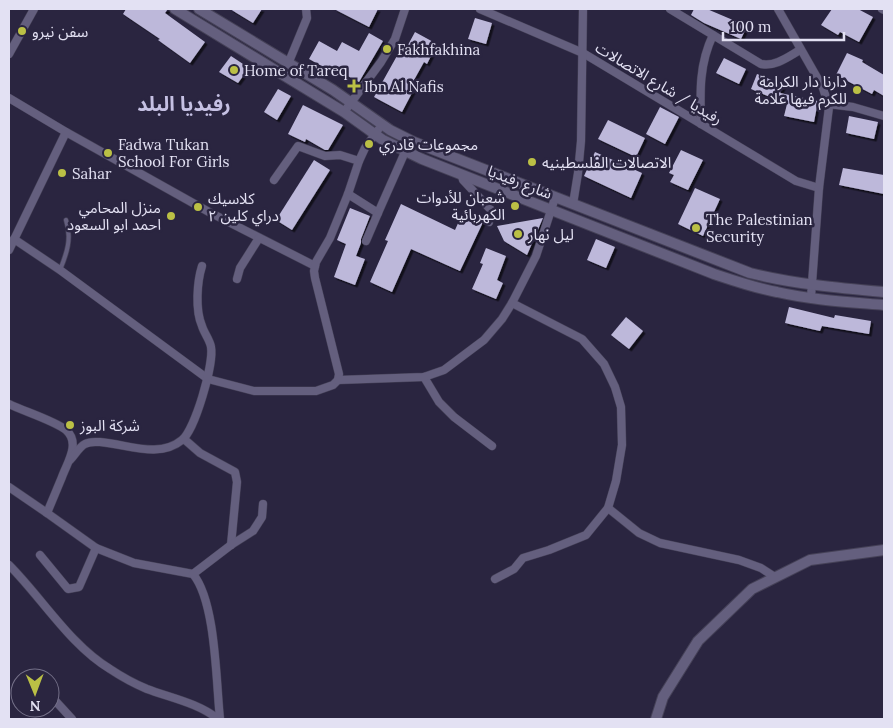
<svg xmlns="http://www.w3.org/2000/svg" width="893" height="728" viewBox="0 0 893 728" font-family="Lora,'Noto Sans Arabic',serif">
  <defs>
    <filter id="shadow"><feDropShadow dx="2.5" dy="2.5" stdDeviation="0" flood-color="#0009"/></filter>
  </defs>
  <rect width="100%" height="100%" fill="#2a2540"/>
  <!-- building -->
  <g fill="#bdb8da" filter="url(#shadow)">
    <polygon points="126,9 168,9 165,13 205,42 190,63 158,40 160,39 123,14"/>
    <polygon points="230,9 262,9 253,23"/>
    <polygon points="334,9 378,9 369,27"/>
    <polygon points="694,9 707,9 747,26 741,39 704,23 691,15"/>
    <polygon points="832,9 858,9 873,17 859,42 840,32 838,35 821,25"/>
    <polygon points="475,18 492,23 486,44 468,39"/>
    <polygon points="415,32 437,44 427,64 424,62 409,89 413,91 402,112 374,97 398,54 402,56"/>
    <polygon points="369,33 383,41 359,82 342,73 340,76 309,59 319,41 337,51 342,42 359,51"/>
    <polygon points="847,53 863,60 862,62 884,75 884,96 874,90 872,94 836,75"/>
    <polygon points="231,56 249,68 238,83 219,72"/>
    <polygon points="724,58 746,69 739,84 716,73"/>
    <polygon points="757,74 784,85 780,93 818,101 814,122 784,116 787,104 751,89"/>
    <polygon points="278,89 291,96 277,120 264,112"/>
    <polygon points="303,105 343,125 328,150 325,150 306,139 305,142 288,134"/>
    <polygon points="660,107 679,117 665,144 646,134"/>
    <polygon points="849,116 878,122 874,139 846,133"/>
    <polygon points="608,120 645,138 636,157 598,139"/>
    <polygon points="681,150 703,160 688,190 670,182 674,175 669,173"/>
    <polygon points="595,152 642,173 631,198 584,176"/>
    <polygon points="314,160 330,170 292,230 276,220"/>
    <polygon points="843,168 884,175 884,194 839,185"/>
    <polygon points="695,188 720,199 703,236 678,224"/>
    <polygon points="401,204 455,230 464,210 484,220 460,271 411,249 392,292 370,282 388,241 385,240"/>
    <polygon points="350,208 370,216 361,239 361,243 356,256 365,259 355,285 334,277 346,244 337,240"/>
    <polygon points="543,218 527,255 504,241 497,226"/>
    <polygon points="596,239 615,247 606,268 587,260"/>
    <polygon points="486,248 506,256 497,280 503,283 496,299 472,289 483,264 480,263"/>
    <polygon points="789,307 834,318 835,315 871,321 869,334 822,326 820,331 785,323"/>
    <polygon points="626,317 643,331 629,349 611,335"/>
  </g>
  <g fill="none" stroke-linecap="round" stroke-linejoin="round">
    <!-- lane casing -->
    <g stroke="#454157" stroke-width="5.5">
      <path id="lane" d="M60,270C67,253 72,238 66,220"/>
    </g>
    <!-- street casing -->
    <g stroke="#454157" stroke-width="9">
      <g id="street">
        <polyline points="480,9 583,53 796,181 819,188"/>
        <path d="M670,9L761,64C775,67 788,57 800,50"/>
        <polyline points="778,9 823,88 829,107 819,188 811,297"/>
        <polyline points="882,9 884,10"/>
        <polyline points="9,54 34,9"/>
        <polyline points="288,64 307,18 306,9"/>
        <polyline points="9,98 66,132 209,212 315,266"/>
        <polyline points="828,104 853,107 884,116"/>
        <polyline points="344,112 381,62 395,39 405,9"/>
        <path d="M701,124C700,92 699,64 713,35"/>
        <polyline points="462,176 463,180 491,210 489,222"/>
        <polyline points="274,180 298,146 325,156 340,155 359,161"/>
        <polyline points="348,194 378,213 405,152"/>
        <polyline points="573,204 578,173 581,141 583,9"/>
        <polyline points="14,239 60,270 208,379 254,391 316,391 333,385 338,380 339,374 315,278 314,271 316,262 330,238 348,194 359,161 365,148 378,130"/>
        <polyline points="366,241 378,213"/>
        <polyline points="9,250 66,132"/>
        <polyline points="237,279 240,268 259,238"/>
        <polyline points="424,377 439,402 454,417 492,446"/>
        <polyline points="338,380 424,377 444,370 484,340 502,319 512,303 536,256 555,198"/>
        <path d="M9,404C23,411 55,421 66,430C81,443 67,463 62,477C57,489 52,501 47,513"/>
        <polyline points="184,439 200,453 235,472 237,482 231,545"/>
        <path d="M70,460C75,455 79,447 85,444C90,441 95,442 100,442C127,444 159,459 182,440C195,430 214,364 211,347C210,340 204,333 202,326C195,310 197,282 202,266"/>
        <path d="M9,487L47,513L96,548L134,563L193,574C216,602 216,682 220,719"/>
        <polyline points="608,508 639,533 660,543 739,560 761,568 775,577"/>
        <polyline points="40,555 68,589 79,587 96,548"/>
        <path d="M9,565C42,598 70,645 110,669C122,677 135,684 147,689C171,698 198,703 218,719"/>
        <polyline points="193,574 231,545 253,531 262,517 263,504"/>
        <polyline points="495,579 514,569 523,558 549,550 586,535 608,508 616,481 622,445 621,407 615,387 604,364 582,339 512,303"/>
        <polyline points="50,695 72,719"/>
      </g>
    </g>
    <!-- secondary casing -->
    <g stroke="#454157" stroke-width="12">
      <g id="secondary">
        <path d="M175,9L344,112L383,140L422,159L714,274C735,281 755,288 777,292C812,300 849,302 884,305"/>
        <path d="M199,9L333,90L390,130L414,142L750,273C794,284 839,288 884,292"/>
        <polyline points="656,719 663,697 698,641 752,589 810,560 884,550"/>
      </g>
    </g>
    <!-- lane -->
    <use href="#lane" stroke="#645f7e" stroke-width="4"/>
    <!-- street -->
    <use href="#street" stroke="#645f7e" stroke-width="8"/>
    <!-- secondary -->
    <use href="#secondary" stroke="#645f7e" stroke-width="10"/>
  </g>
  <!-- markers -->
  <g fill="#bbc045" stroke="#2a2540" stroke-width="2">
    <circle cx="22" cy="31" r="5"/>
    <circle cx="387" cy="49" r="5"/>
    <circle cx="234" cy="70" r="5"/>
    <path d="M351.5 78.5h5v5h5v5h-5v5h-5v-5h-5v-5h5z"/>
    <circle cx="857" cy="90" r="5"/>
    <circle cx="369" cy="144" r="5"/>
    <circle cx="108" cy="153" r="5"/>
    <circle cx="532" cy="162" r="5"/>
    <circle cx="62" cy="173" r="5"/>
    <circle cx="515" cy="206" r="5"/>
    <circle cx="198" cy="207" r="5"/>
    <circle cx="171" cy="216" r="5"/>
    <circle cx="696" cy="228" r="5"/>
    <circle cx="518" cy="234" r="5"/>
    <circle cx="70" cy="425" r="5"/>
  </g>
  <g text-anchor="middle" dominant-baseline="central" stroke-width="5" stroke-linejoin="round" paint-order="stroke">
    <!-- poi labels -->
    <g font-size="15" fill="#e3e1f3" stroke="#2a2540" text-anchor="start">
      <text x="32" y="31">سفن نيرو</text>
      <text x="397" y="49">Fakhfakhina</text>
      <text x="244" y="70">Home of Tareq</text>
      <text x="847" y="81" text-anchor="end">دارنا دار الكرامة<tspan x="847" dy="17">للكرم فيها علامة</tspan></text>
      <text x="364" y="86">Ibn Al Nafis</text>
      <text x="118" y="144">Fadwa Tukan<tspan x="118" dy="17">School For Girls</tspan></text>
      <text x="379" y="144">مجموعات قادري</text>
      <text x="542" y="162">الاتصالات الفلسطينيه</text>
      <text x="72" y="173">Sahar</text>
      <text x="505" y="197" text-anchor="end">شعبان للأدوات<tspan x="505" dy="17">الكهربائية</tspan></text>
      <text x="208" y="198">كلاسيك<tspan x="208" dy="17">دراي كلين ٢</tspan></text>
      <text x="161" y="207" text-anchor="end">منزل المحامي<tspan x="161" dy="17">احمد ابو السعود</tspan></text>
      <text x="706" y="219">The Palestinian<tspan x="706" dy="17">Security</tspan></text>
      <text x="528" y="234">ليل نهار</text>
      <text x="80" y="425">شركة البوز</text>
    </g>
    <!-- street labels -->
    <g font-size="15" fill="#e3e1f3" stroke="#2a2540">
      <text transform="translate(659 83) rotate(31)">رفيديا / شارع الاتصالات</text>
      <text transform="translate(520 182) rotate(21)">شارع رفيديا</text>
    </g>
    <!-- district labels -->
    <g font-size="20" font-weight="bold" fill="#c5c0e3" stroke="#2a2540">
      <text x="184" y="103">رفيديا البلد</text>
    </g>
  </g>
  <!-- border -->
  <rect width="893" height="728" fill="none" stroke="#e3e1f3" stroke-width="20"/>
  <!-- north arrow -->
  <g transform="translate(35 693) rotate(179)"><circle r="24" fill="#2a2540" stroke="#747088"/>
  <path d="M0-4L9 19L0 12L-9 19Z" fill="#bbc045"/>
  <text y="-8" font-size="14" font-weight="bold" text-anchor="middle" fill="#e3e1f3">N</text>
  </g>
  <!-- scale -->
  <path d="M723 32v8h121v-8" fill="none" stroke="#e3e1f3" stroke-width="2.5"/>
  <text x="730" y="32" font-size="15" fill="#e3e1f3" stroke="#2a2540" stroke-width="4" paint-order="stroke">100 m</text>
</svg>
